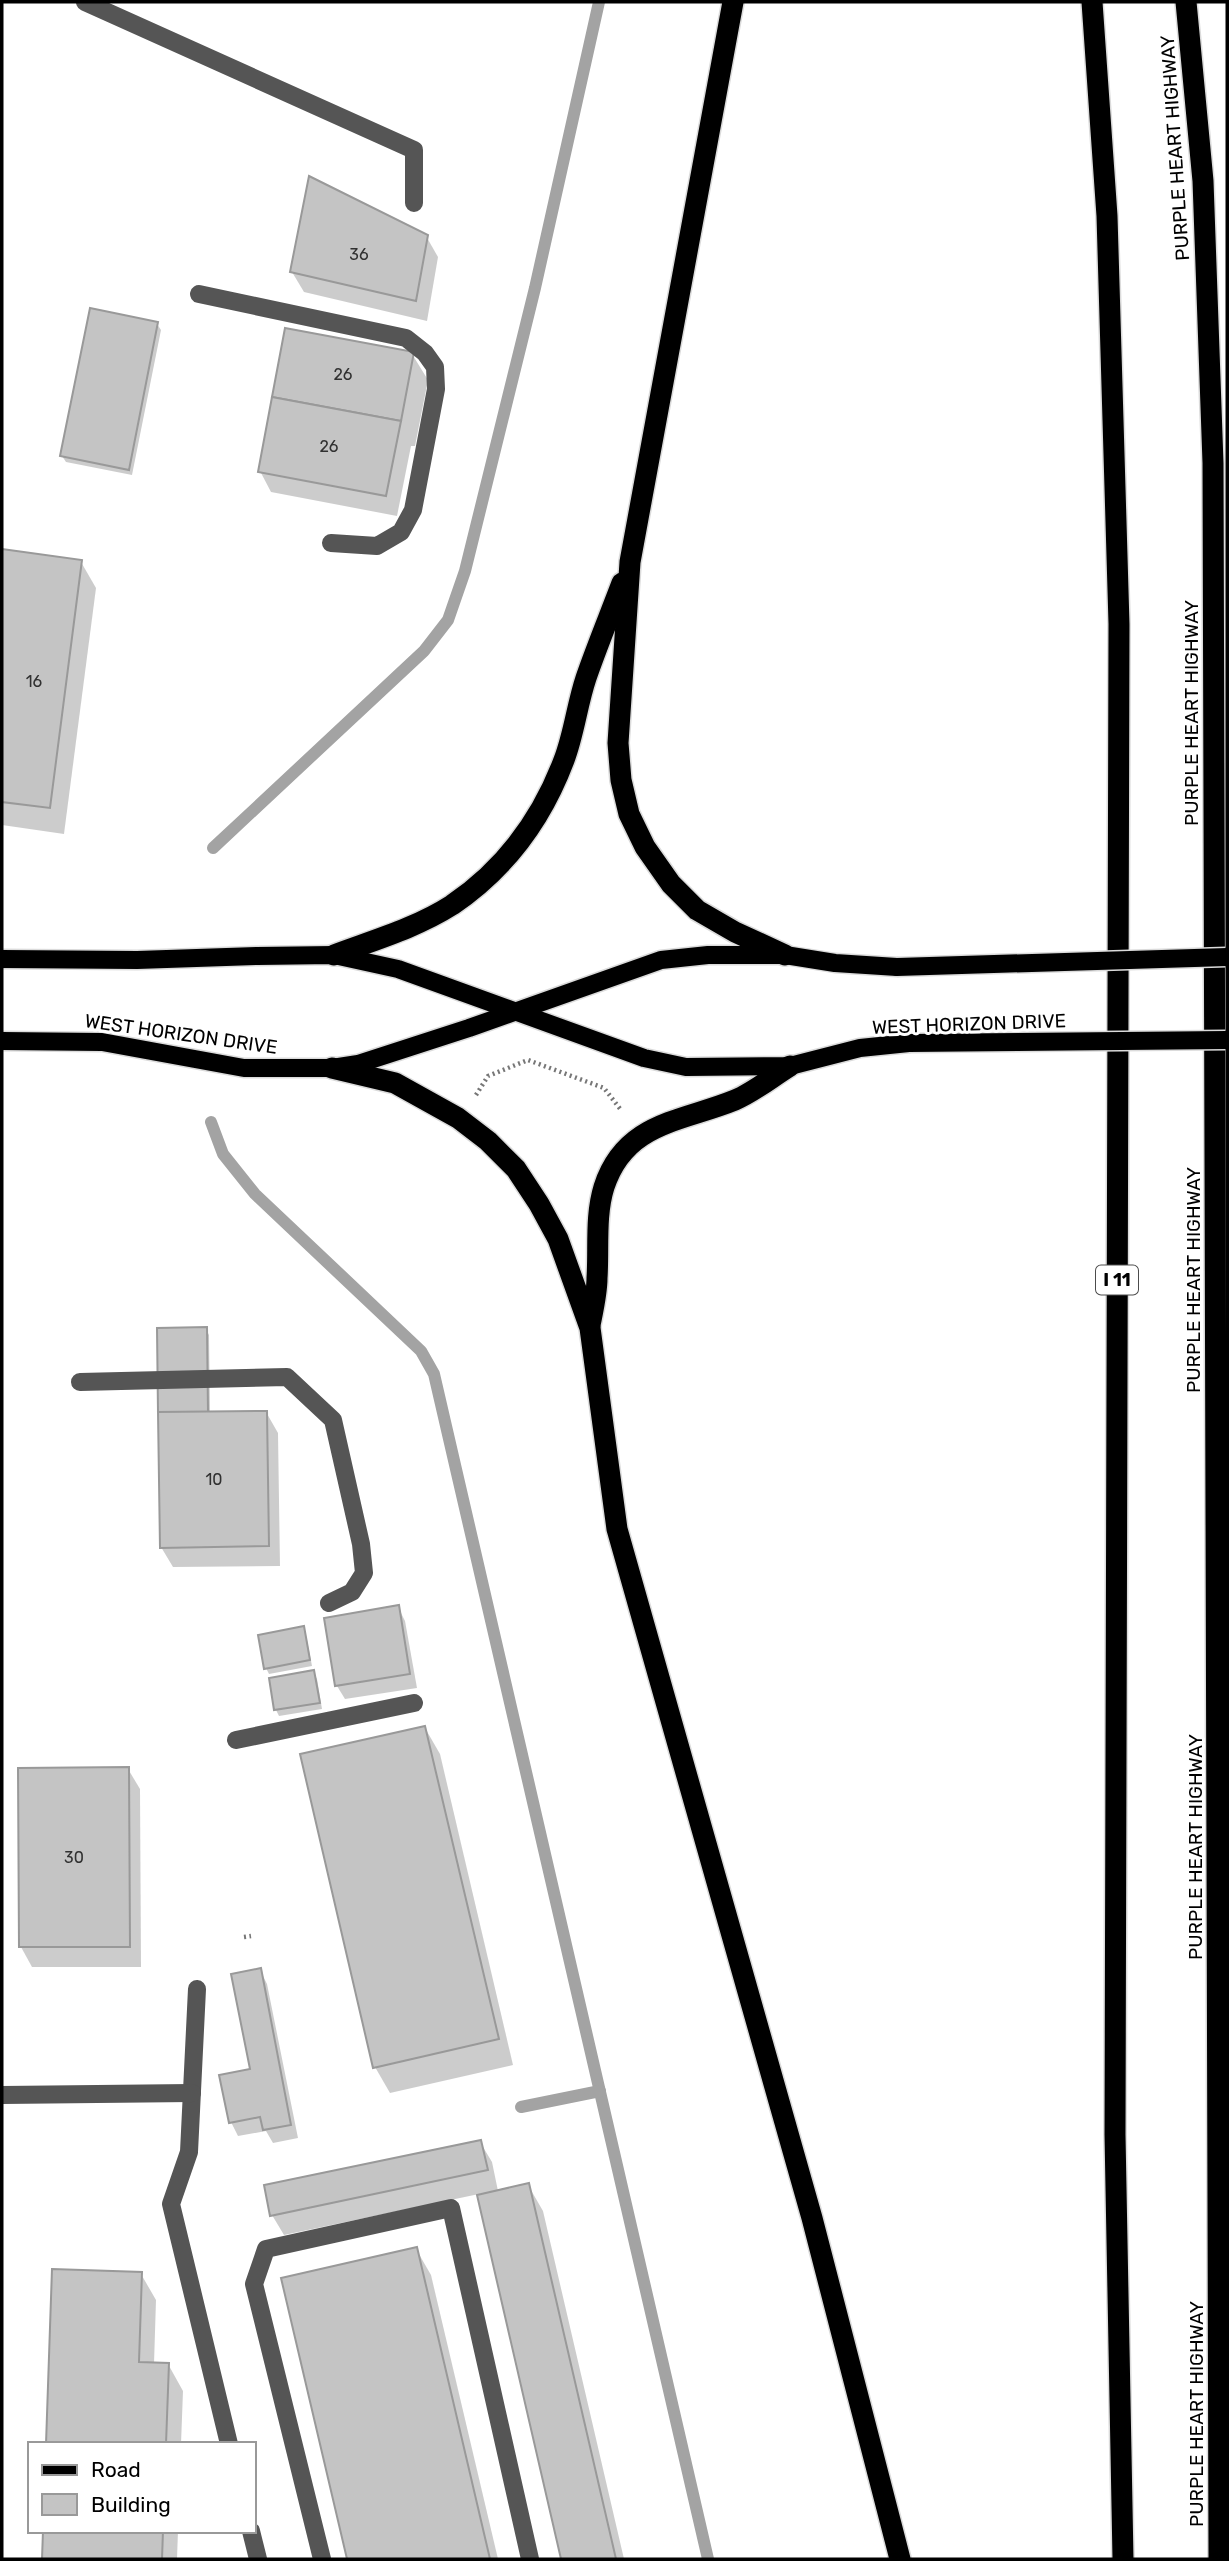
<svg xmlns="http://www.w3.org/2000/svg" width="1229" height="2561" viewBox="0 0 1229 2561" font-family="Rubik,sans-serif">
  <rect width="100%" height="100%" fill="#fff"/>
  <!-- shadow -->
  <g fill="#0003">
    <polygon points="426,236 438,257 427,321 304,292 292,272"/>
    <polygon points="157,324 161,330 132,475 66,462 62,456"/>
    <polygon points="412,354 428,380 415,446 411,446 397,516 271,492 260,471"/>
    <polygon points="2,551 81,562 96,588 64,834 2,825"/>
    <polygon points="206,1329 209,1335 210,1413 266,1412 278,1433 280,1566 173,1567 161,1547"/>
    <polygon points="398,1607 405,1621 417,1688 345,1699 337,1686"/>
    <polygon points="303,1628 306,1635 312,1666 269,1674 266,1668"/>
    <polygon points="313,1672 317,1679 322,1709 279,1716 276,1710"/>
    <polygon points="425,1728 440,1754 513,2065 390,2093 375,2067"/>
    <polygon points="128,1769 140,1789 141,1967 32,1967 21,1947"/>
    <polygon points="260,1970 267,1984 298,2138 273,2143 266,2131 238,2136 231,2122 252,2071"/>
    <polygon points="480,2142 492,2162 498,2191 528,2185 543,2211 624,2559 563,2559 479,2194 284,2235 272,2215"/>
    <polygon points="416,2249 431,2275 498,2559 348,2559 283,2279"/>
    <polygon points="141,2274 156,2300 154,2364 168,2364 183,2391 181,2444 48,2444"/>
    <polygon points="45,2531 178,2531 177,2559 44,2559"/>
  </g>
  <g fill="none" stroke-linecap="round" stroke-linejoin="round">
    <!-- stream -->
    <g stroke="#a3a3a3" stroke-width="12">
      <polyline points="213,848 424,651 448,620 465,571 535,288 599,2"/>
      <polyline points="211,1122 223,1154 255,1194 421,1351 434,1374 708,2559"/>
      <polyline points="521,2107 600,2091"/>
    </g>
  </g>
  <!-- building -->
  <g fill="#c4c4c4" stroke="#999" stroke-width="2">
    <polygon points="309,176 428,235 416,301 290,272"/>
    <polygon points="90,308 158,322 129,470 60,456"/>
    <polygon points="285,328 414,352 401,421 272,397"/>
    <polygon points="272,397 401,421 386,496 258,472"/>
    <polygon points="2,549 82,560 50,808 2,802"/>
    <polygon points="207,1327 208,1412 158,1412 157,1328"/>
    <polygon points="267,1411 269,1546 160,1548 158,1412"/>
    <polygon points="399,1605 410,1674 335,1686 324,1618"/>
    <polygon points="304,1626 310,1660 264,1669 258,1635"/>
    <polygon points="314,1670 320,1703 274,1710 269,1678"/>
    <polygon points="425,1726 499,2039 373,2068 300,1754"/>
    <polygon points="129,1767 130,1947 19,1947 18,1768"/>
    <polygon points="261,1968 291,2125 263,2130 260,2117 229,2123 219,2075 250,2069 231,1974"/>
    <polygon points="481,2140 488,2170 270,2216 264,2185"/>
    <polygon points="529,2183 616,2559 561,2559 477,2195"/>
    <polygon points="417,2247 490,2559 347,2559 281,2278"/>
    <polygon points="52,2269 142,2272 139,2362 169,2363 166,2444 46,2444"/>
    <polygon points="43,2531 163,2531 162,2559 42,2559"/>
  </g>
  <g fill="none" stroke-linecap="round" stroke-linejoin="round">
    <!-- major casing -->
    <g stroke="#dbdbdb" stroke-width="21">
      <g id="major">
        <polyline points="2,959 137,960 257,956 334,955 398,969 644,1058 686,1067 790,1066 860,1048 909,1043"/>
        <polyline points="2,1041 102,1042 244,1068 332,1068 358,1064 469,1028 661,960 708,955 785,955 835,963 897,967"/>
      </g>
    </g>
    <!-- highway casing -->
    <g stroke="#dbdbdb" stroke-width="24">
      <g id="highway">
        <polyline points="733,2 630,562 618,743 621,780 629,814 645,847 671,884 697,910 735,932 785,955"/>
        <polyline points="1092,2 1107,216 1119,624 1115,2135 1123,2559"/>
        <polyline points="1186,2 1203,181 1213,463 1219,2559"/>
        <path d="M334,955C374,940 416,928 452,905C505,869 541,821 564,760C574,734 577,705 586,678C597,646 610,615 622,583"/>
        <polyline points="332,1068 395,1083 458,1118 488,1141 516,1169 539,1204 558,1239 590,1328 617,1529 812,2218 900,2559"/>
        <path d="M590,1325C593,1310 597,1293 597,1278C599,1248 595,1216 604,1187C625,1122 681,1122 735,1100C754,1092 772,1077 790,1066"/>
      </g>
    </g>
    <!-- path -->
    <g stroke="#777" stroke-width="4.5" stroke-dasharray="2 3.5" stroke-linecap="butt">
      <polyline points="476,1095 488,1076 528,1060 604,1088 621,1110"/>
      <polyline points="244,1937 251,1936"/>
    </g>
    <!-- minor -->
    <g stroke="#555" stroke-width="18">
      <polyline points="85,2 414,150 414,203"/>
      <polyline points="199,294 406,338 425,353 435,367 436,389 413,510 401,532 377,546 331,543"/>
      <polyline points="80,1382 287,1377 333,1420 361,1544 364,1573 352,1592 329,1603"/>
      <polyline points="236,1740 414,1703"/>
      <polyline points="197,1989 189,2152 171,2204 229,2444"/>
      <polyline points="2,2095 192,2093"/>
      <polyline points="251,2531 258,2559"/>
      <polyline points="322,2559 254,2284 266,2249 451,2208 530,2559"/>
    </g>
    <!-- major -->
    <use href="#major" stroke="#000" stroke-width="18"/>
    <!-- highway -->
    <use href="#highway" stroke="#000" stroke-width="21"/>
    <!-- major-bridge casing -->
    <g stroke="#dbdbdb" stroke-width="21" stroke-linecap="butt">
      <g id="major-bridge">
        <polyline points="897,967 1227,957"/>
        <polyline points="909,1043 1227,1040"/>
      </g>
    </g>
    <!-- major-bridge -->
    <use href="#major-bridge" stroke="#000" stroke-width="18"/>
  </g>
  <g text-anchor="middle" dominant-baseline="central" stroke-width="6" stroke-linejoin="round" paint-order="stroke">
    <!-- number labels -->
    <g font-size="16" fill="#313131">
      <text x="359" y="254">36</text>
      <text x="343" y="374">26</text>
      <text x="329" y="446">26</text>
      <text x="34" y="681">16</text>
      <text x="214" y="1479">10</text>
      <text x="74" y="1857">30</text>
    </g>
    <!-- shield labels -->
    <rect fill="#fff" stroke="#4c4c4c" stroke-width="2" x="1096" y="1265.5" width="42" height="29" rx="5"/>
    <g font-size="18" font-weight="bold" fill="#000">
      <text x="1117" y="1280">I 11</text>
    </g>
    <!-- street labels -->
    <g font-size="19" fill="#000" stroke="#fff">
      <text transform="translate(1175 148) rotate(-94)">PURPLE HEART HIGHWAY</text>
      <text transform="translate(1191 713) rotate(-90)">PURPLE HEART HIGHWAY</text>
      <text transform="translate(969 1024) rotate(-2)">WEST HORIZON DRIVE</text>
      <text transform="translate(181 1034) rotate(8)">WEST HORIZON DRIVE</text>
      <text transform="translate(1193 1280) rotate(-90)">PURPLE HEART HIGHWAY</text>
      <text transform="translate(1195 1847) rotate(-90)">PURPLE HEART HIGHWAY</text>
      <text transform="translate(1196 2414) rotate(-90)">PURPLE HEART HIGHWAY</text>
    </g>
  </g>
  <!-- border -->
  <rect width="1229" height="2561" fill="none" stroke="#000000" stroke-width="7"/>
  <!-- legend -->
  <rect x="28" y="2442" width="228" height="91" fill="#ffffff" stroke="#999999" stroke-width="2"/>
  <rect x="42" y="2465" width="35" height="10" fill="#000000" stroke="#999999" stroke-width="2"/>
  <text x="91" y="2477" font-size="21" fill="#000000">Road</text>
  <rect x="42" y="2494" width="35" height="21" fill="#c4c4c4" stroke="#999999" stroke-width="2"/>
  <text x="91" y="2512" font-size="21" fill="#000000">Building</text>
</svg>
